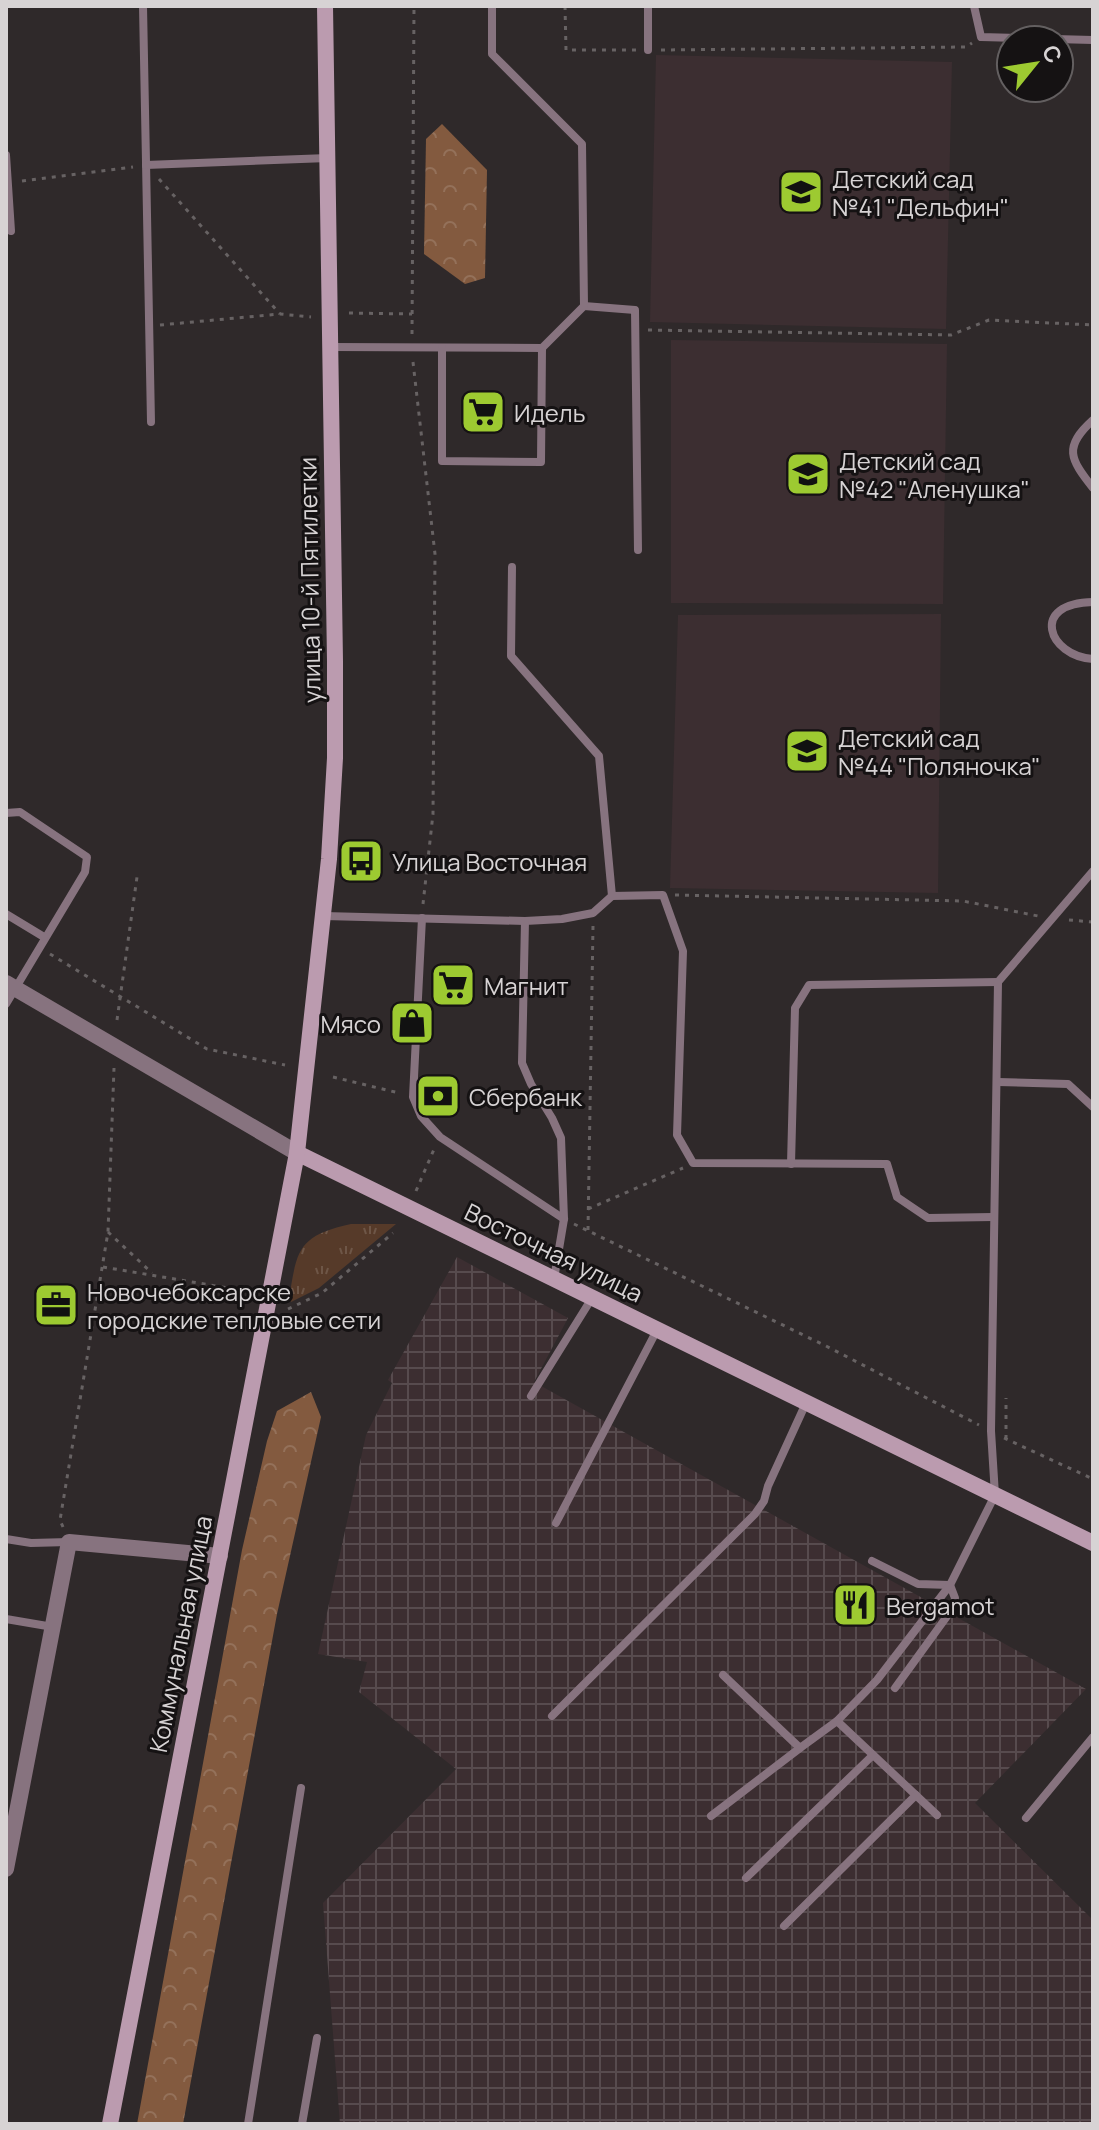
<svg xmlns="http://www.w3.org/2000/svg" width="1099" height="2130" viewBox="0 0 1099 2130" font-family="Manrope,sans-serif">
  <defs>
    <pattern id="industrial-grid" width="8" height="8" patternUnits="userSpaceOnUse" patternTransform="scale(2)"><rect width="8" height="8" fill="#3c2e31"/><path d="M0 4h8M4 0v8" fill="none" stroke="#574b4e"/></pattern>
    <pattern id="grass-tufts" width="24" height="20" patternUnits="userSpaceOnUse" patternTransform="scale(2)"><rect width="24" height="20" fill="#563a29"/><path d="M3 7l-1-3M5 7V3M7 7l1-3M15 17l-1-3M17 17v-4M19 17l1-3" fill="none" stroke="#6e5647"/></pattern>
    <pattern id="forest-crowns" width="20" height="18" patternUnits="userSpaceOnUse" patternTransform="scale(2)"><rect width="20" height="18" fill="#835a3f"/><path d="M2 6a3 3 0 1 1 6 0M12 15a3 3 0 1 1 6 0" fill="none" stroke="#94715a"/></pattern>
  </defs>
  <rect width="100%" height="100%" fill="#2f292a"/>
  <!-- built -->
  <g fill="#3c2e31">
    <polygon points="656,55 952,62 946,329 650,322"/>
    <polygon points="671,340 947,344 943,604 671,603"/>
    <polygon points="941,614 938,893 670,888 678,615"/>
  </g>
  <!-- industrial -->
  <polygon fill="url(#industrial-grid)" points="457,1257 568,1318 534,1382 1086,1689 975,1803 1093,1920 1093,2124 340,2124 323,1903 456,1769 359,1692 367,1662 318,1654 366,1435 392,1383 388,1380"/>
  <!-- grass -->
  <path fill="url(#grass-tufts)" d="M351,1224H396L319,1288L291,1302L289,1299C297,1249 298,1236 351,1224Z"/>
  <!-- forest -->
  <g fill="url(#forest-crowns)">
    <polygon points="442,124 487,170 485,278 465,284 424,254 426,139"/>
    <polygon points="311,1392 321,1417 277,1614 183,2124 137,2124 242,1550 267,1441 277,1411"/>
  </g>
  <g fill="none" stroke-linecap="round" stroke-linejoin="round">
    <!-- path -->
    <g stroke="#676263" stroke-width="3" stroke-dasharray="4 6" stroke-linecap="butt">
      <polyline points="565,6 566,50 637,50"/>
      <polyline points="661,50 966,47 972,43"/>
      <polyline points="159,179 280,314"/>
      <polyline points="22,181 133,167"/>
      <polyline points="349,313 412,314"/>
      <polyline points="160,325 280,314 311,317"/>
      <polyline points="648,330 951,335 989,320 1093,325"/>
      <polyline points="412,334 414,6"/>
      <polyline points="413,362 435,554 433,814 423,904"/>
      <polyline points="675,895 963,901 1038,916"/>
      <polyline points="1069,920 1093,922"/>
      <polyline points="50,954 207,1049 285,1065"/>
      <polyline points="117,1020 137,877"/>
      <polyline points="333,1077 399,1093"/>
      <polyline points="416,1191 435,1147"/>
      <polyline points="588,1209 683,1168"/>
      <polyline points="574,1224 826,1346 979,1425"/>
      <polyline points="588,1230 593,926"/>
      <polyline points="108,1232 152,1273"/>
      <polyline points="103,1267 246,1291 250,1298"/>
      <polyline points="288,1309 322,1293 393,1233"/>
      <polyline points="1004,1438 1093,1479"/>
      <polyline points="1006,1439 1006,1398"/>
      <polyline points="63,1527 60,1520 108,1232 114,1068"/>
    </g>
    <!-- lane -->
    <g stroke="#87737f" stroke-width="8">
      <polyline points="143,6 151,422"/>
      <polyline points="974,6 981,37 1093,40"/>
      <polyline points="648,50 648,6"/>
      <polyline points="6,155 11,231"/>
      <polyline points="146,165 328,158"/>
      <polyline points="584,306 635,310 638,550"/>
      <polyline points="331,347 542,348"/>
      <polyline points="442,348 442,461 541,462 542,348 584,306 582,144 492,54 492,6"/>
      <path d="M1093,420C1063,447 1070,459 1093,488"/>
      <polyline points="512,567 511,656 599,756 612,896"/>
      <path d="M1093,602C1029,603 1048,656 1093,659"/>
      <polyline points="6,813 20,812 87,857 85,872 6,1004"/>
      <polyline points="6,914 44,937"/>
      <polyline points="324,916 525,921 562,919 593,913 612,896 663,895 683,951 677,1135 693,1163 887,1164 897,1197 928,1218 993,1217"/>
      <polyline points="422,918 413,1097 421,1116 440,1137 564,1219"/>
      <polyline points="525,921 522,1063 531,1084 552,1118 561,1138 564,1219 554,1279"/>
      <polyline points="998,1082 1068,1084 1093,1107"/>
      <polyline points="791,1164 795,1008 809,985 998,982"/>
      <polyline points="531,1396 592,1298"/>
      <polyline points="556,1523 657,1330"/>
      <polyline points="6,1539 31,1543 69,1542"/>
      <polyline points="872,1561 918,1584 950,1585 955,1598 953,1608 895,1688"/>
      <polyline points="6,1619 53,1627"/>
      <polyline points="723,1675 800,1748 837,1721 877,1680 950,1585 995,1495 991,1431 998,982 1093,871"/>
      <polyline points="552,1716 755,1514 764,1501 768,1486 806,1403"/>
      <polyline points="837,1721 937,1815"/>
      <polyline points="711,1816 800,1748"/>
      <polyline points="1026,1818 1093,1737"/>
      <polyline points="746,1878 873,1755"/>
      <polyline points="784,1926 916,1795"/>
      <polyline points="248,2124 301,1788"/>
      <polyline points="302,2124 317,2038"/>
    </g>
    <!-- street -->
    <g stroke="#87737f" stroke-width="16">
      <polyline points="6,983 297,1153"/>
      <polyline points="6,1869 69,1542 220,1556"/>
    </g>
    <!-- secondary -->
    <g stroke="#bb9baf" stroke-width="16">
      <polyline points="297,1153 1093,1543"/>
      <polyline points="110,2124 297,1153 329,859 335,758 335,661 325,6"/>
    </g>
  </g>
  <!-- icons -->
  <defs>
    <g id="school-square" transform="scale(2.3)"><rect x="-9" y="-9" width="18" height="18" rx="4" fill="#9dca31" stroke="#151213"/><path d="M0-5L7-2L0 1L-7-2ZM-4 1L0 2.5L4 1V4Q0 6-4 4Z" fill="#111"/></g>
    <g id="supermarket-square" transform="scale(2.3)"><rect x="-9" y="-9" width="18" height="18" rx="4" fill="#9dca31" stroke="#151213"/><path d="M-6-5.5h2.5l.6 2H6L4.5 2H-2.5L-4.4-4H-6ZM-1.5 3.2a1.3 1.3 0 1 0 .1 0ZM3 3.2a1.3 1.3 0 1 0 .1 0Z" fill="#111"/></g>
    <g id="bus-square" transform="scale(2.3)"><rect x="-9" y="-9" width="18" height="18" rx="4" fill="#9dca31" stroke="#151213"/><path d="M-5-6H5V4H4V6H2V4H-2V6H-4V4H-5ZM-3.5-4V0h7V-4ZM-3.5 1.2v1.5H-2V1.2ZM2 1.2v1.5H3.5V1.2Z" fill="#111"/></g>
    <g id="shop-square" transform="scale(2.3)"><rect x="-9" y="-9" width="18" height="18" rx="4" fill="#9dca31" stroke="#151213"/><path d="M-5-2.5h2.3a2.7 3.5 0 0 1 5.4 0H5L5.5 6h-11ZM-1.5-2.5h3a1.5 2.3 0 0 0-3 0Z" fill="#111"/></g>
    <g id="bank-square" transform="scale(2.3)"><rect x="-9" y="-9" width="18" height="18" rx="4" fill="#9dca31" stroke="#151213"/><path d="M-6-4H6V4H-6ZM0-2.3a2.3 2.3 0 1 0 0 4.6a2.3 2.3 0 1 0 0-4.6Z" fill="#111"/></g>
    <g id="office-square" transform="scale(2.3)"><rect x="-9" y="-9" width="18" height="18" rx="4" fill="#9dca31" stroke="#151213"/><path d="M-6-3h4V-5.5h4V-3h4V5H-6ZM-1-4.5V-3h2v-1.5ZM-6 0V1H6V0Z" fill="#111"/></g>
    <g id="restaurant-square" transform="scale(2.3)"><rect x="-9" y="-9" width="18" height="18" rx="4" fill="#9dca31" stroke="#151213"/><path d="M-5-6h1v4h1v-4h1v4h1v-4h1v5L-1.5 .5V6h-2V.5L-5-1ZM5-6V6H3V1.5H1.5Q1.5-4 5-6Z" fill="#111"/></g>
  </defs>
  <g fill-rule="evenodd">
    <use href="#school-square" x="801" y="192"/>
    <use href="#supermarket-square" x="483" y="412"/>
    <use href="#school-square" x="808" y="474"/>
    <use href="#school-square" x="807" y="751"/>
    <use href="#bus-square" x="361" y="861"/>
    <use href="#supermarket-square" x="453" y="985"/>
    <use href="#shop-square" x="412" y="1023"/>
    <use href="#bank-square" x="438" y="1096"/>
    <use href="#office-square" x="56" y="1305"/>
    <use href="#restaurant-square" x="855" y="1605"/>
  </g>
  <g text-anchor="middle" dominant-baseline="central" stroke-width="6" stroke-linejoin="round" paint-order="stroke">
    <!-- poi labels -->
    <g font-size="24" fill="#d7d3d4" stroke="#151213" text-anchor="start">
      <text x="832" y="178">Детский сад<tspan x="832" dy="28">№41 "Дельфин"</tspan></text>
      <text x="514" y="412">Идель</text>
      <text x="839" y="460">Детский сад<tspan x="839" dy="28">№42 "Аленушка"</tspan></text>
      <text x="838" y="737">Детский сад<tspan x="838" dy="28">№44 "Поляночка"</tspan></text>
      <text x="392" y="861">Улица Восточная</text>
      <text x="484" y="985">Магнит</text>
      <text x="381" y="1023" text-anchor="end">Мясо</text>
      <text x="469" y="1096">Сбербанк</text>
      <text x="87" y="1291">Новочебоксарске<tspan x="87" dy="28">городские тепловые сети</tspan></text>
      <text x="886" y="1605">Bergamot</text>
    </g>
    <!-- street labels -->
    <g font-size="24" fill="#d7d3d4" stroke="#151213">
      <text transform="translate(309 580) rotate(-91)">улица 10-й Пятилетки</text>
      <text transform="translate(554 1252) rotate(26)">Восточная улица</text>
      <text transform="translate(180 1634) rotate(-79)">Коммунальная улица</text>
    </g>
  </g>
  <!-- border -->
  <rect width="1099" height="2130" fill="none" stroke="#d7d3d4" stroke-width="16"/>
  <!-- north arrow -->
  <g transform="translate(1035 64) rotate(60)"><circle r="38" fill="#151213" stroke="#635f60" stroke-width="2"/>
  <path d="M0-6L14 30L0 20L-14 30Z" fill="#9dca31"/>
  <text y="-12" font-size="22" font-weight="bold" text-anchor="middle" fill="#d7d3d4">С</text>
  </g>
</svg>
